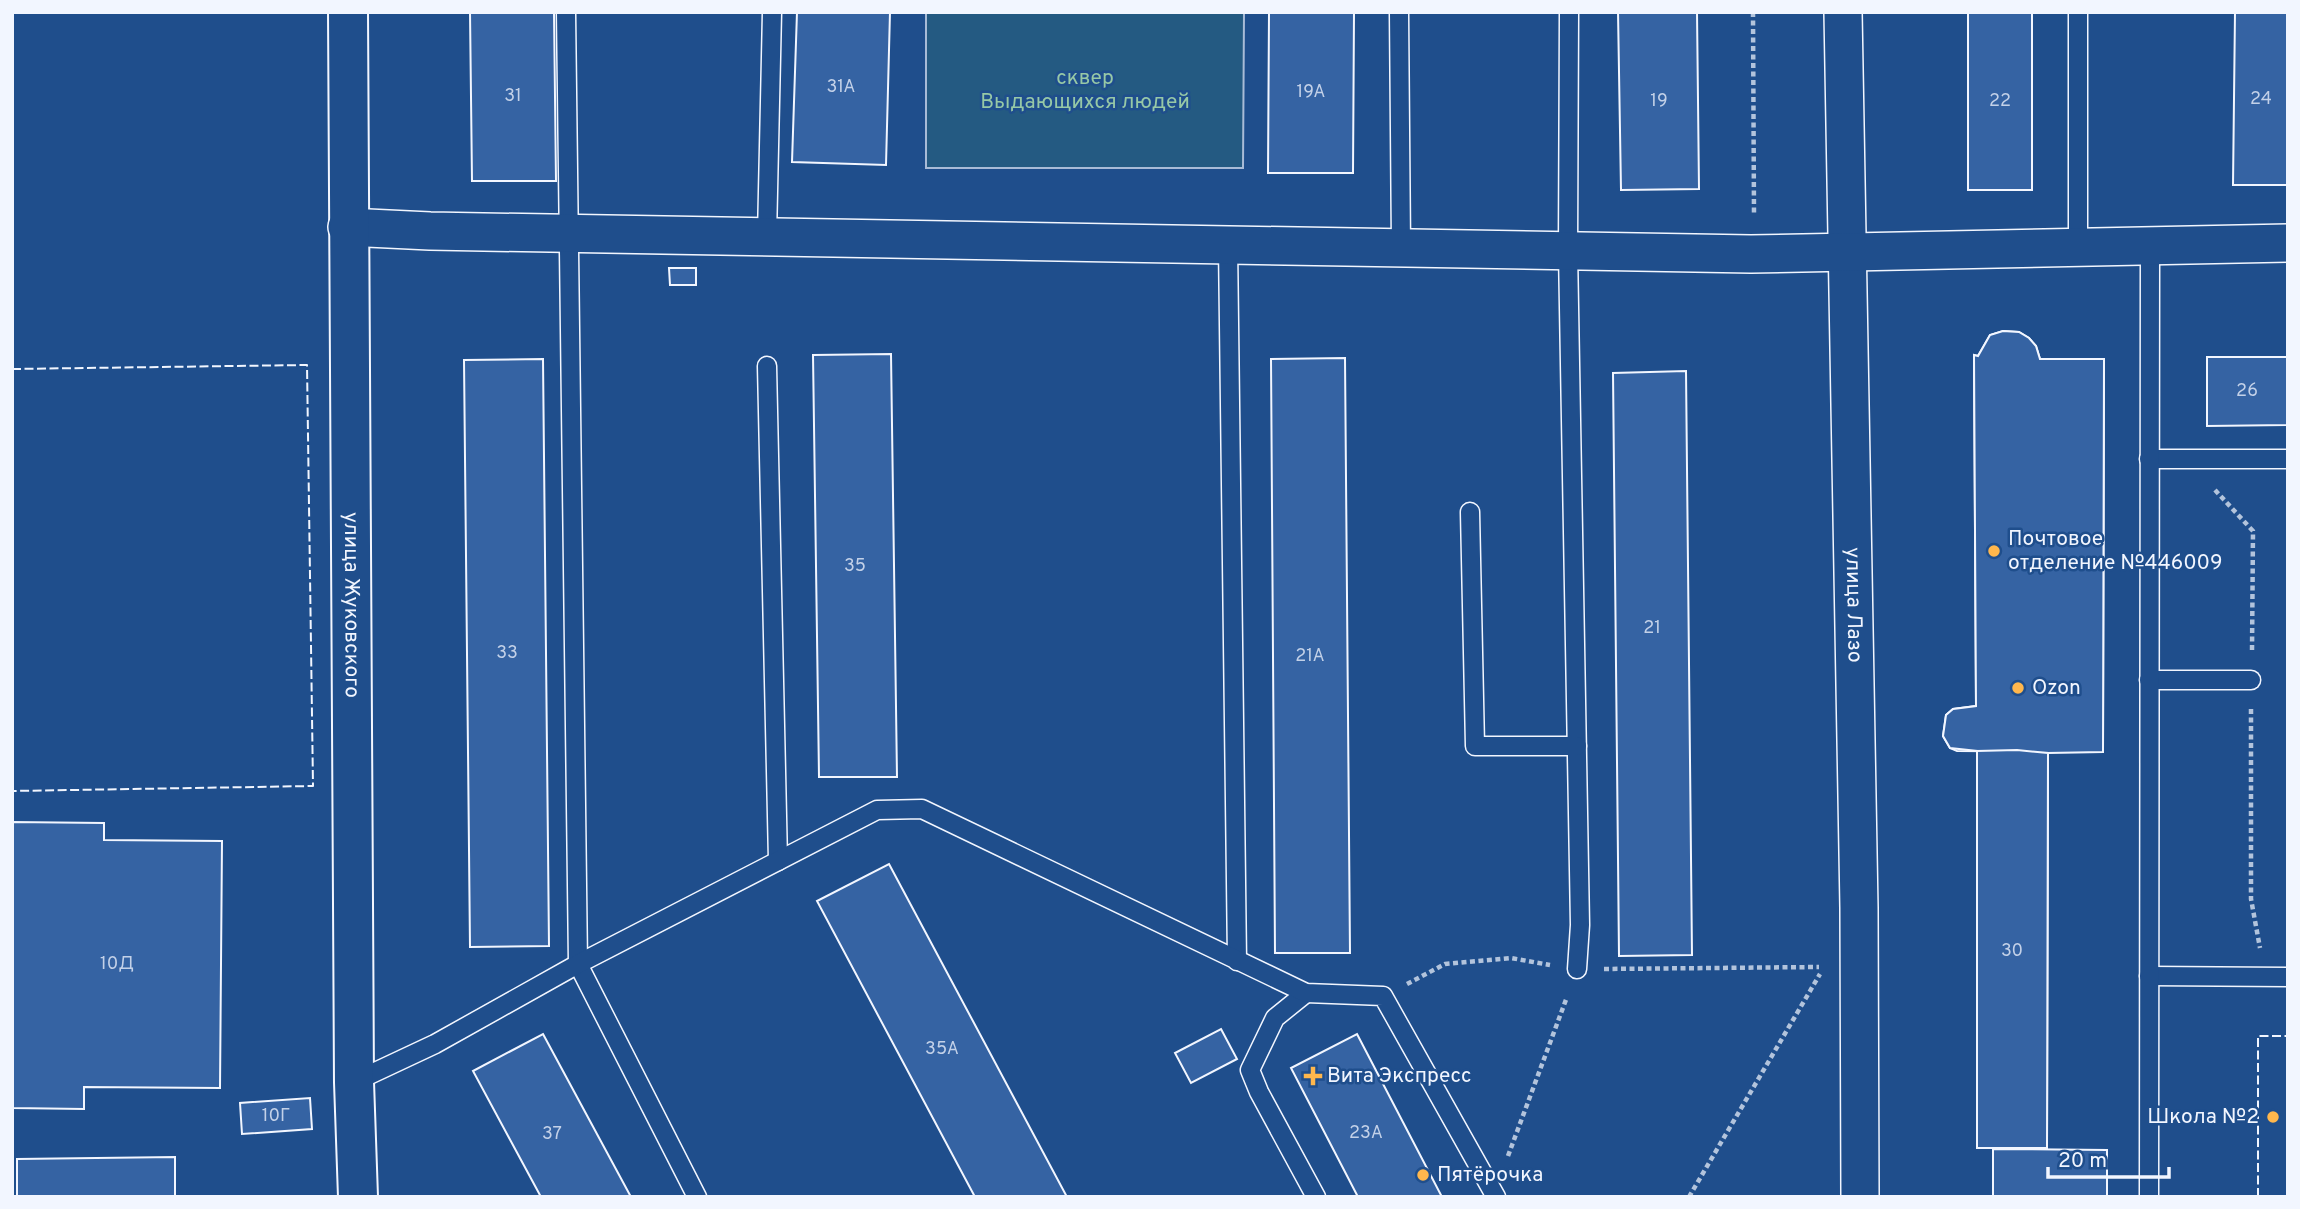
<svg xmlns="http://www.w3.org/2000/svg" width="2300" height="1209" viewBox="0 0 2300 1209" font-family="Overpass,sans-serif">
  <rect width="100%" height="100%" fill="#1f4e8c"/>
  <!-- green -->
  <polygon fill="#245a82" stroke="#a8bbd7" stroke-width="2" points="926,12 1244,12 1243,168 926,168"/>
  <!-- building -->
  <g fill="#3563a3" stroke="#f2f6ff" stroke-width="2">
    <polygon points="470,12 554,12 556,181 472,181"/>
    <polygon points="797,12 890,12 886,165 792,162"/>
    <polygon points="1269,12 1354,12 1353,173 1268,173"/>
    <polygon points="1618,12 1697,12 1699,189 1621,190"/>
    <rect x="1968" y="12" width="64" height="178"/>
    <polygon points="2235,12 2288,12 2288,185 2233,185"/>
    <polygon points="669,268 696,268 696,285 670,285"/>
    <polygon points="2003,331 2019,332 2029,338 2036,346 2040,359 2104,359 2103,752 1957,751 1950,748 1943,736 1946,715 1953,709 1976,706 1974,355 1978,356 1990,335"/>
    <polygon points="2003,331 2019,332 2029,338 2036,346 2040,359 2104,359 2103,752 2048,753 2047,1148 1977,1148 1977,751 1950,748 1943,736 1946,715 1953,709 1976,706 1974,355 1978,356 1990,335"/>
    <polygon points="891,354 897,777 819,777 813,355"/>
    <polygon points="2207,357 2288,357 2288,425 2207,426"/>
    <polygon points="1345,358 1350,953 1275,953 1271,359"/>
    <polygon points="543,359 549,946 470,947 464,360"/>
    <polygon points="1686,371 1692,955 1619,956 1613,373"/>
    <polygon points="2017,750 2048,753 2047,1148 1977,1148 1977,751"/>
    <polygon points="12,822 104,823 104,840 222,841 220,1088 84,1087 84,1109 12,1108"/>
    <polygon points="889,864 1067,1197 975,1197 817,901"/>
    <polygon points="1221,1029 1237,1059 1191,1083 1175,1053"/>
    <polygon points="543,1034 631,1197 541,1197 473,1071"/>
    <polygon points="1357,1034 1442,1197 1358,1197 1291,1068"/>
    <polygon points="310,1098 312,1129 242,1134 240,1103"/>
    <polygon points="1993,1149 2107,1150 2107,1197 1993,1197"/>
    <polygon points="175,1157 175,1197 17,1197 17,1159"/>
  </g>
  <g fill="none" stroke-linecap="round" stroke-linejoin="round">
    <!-- service casing -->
    <g stroke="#f2f6ff" stroke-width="21">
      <g id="service">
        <polyline points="566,12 578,964 697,1197"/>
        <polyline points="1399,12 1401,248"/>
        <polyline points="1569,12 1568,251 1580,925 1577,969"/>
        <polyline points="767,236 772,12"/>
        <polyline points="1228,244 1237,961"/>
        <polyline points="2078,248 2078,12"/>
        <polyline points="767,366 778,861"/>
        <polyline points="2149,459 2288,459"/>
        <polyline points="1470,512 1475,746 1577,746"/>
        <polyline points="2149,680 2251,680"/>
        <polyline points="2149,976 2288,977"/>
        <polyline points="1306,993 1275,1018 1250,1070 1259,1092 1316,1197"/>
        <polyline points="354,1082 435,1044 578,964 877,810 922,809 1306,993 1383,996 1496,1197"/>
        <polyline points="2149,1197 2150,246"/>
      </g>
    </g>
    <!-- minor casing -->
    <g stroke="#f2f6ff" stroke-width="40">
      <g id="minor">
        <path id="s1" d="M1843,12L1859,908L1860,1197"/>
        <polyline points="347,227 430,231 1751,254 2288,243"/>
      </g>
    </g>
    <!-- primary casing -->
    <g stroke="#f2f6ff" stroke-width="42">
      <g id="primary">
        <path id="s2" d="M348,12L354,1082L358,1197"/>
      </g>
    </g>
    <!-- path -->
    <g stroke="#b3c4dc" stroke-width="4.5" stroke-dasharray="5 3.5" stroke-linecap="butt">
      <polyline points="1753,12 1754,215"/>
      <polyline points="2215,490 2253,531 2252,652"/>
      <polyline points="2251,709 2251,899 2260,948"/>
      <polyline points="1604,969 1819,967"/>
      <polyline points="1407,984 1445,964 1511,958 1550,965"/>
      <polyline points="1508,1156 1567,997"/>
      <polyline points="1689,1197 1820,974"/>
    </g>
    <!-- service -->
    <use href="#service" stroke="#1f4e8c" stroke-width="18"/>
    <!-- minor -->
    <use href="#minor" stroke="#1f4e8c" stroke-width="37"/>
    <!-- primary -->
    <use href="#primary" stroke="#1f4e8c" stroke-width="38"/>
    <!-- fence -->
    <g stroke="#f2f6ff" stroke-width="2" stroke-dasharray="9 3.5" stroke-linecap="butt">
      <polyline points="12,369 307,365 313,786 12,791"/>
      <polyline points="2258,1197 2258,1036 2288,1036"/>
    </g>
  </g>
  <!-- markers -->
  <g fill="#ffb74d" stroke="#1f4e8c" stroke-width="2.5">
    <circle cx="1994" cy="551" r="7"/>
    <circle cx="2018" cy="688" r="7"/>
    <path d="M1309.5 1065.5h7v7h7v7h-7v7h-7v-7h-7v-7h7z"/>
    <circle cx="2273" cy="1117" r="7"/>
    <circle cx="1423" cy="1175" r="7"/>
  </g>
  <g text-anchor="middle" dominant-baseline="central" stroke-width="5" stroke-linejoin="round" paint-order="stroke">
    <!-- number labels -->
    <g font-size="18" fill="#c3d1e8">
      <text x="841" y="87">31А</text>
      <text x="1311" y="92">19А</text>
      <text x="513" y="96">31</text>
      <text x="2261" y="99">24</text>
      <text x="1659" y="101">19</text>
      <text x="2000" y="101">22</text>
      <text x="2247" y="391">26</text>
      <text x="855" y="566">35</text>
      <text x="1652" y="628">21</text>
      <text x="507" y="653">33</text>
      <text x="1310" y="656">21А</text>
      <text x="2012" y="951">30</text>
      <text x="117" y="964">10Д</text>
      <text x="942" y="1049">35А</text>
      <text x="276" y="1116">10Г</text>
      <text x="1366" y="1133">23А</text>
      <text x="552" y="1134">37</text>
    </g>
    <!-- park labels -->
    <g font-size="21" fill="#97c8a6" stroke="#1f4e8c">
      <text x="1085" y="78">сквер<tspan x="1085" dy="24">Выдающихся людей</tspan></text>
    </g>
    <!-- poi labels -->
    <g font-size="21" fill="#f2f6ff" stroke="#1f4e8c" text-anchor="start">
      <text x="2008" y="539">Почтовое<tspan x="2008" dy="24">отделение №446009</tspan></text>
      <text x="2032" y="688">Ozon</text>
      <text x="1327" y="1076">Вита Экспресс</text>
      <text x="2259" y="1117" text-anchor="end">Школа №2</text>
      <text x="1437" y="1175">Пятёрочка</text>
    </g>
    <!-- street labels -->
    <g font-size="21" fill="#f2f6ff" stroke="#1f4e8c">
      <text stroke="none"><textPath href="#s1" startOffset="593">улица Лазо</textPath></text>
      <text stroke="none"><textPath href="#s2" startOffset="593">улица Жуковского</textPath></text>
    </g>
  </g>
  <!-- border -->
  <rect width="2300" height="1209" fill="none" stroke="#f2f6ff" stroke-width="28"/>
  <!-- scale -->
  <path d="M2048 1167v10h121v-10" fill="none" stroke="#f2f6ff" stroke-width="3.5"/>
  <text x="2058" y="1167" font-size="21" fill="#f2f6ff" stroke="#1f4e8c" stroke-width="5" paint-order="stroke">20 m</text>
</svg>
